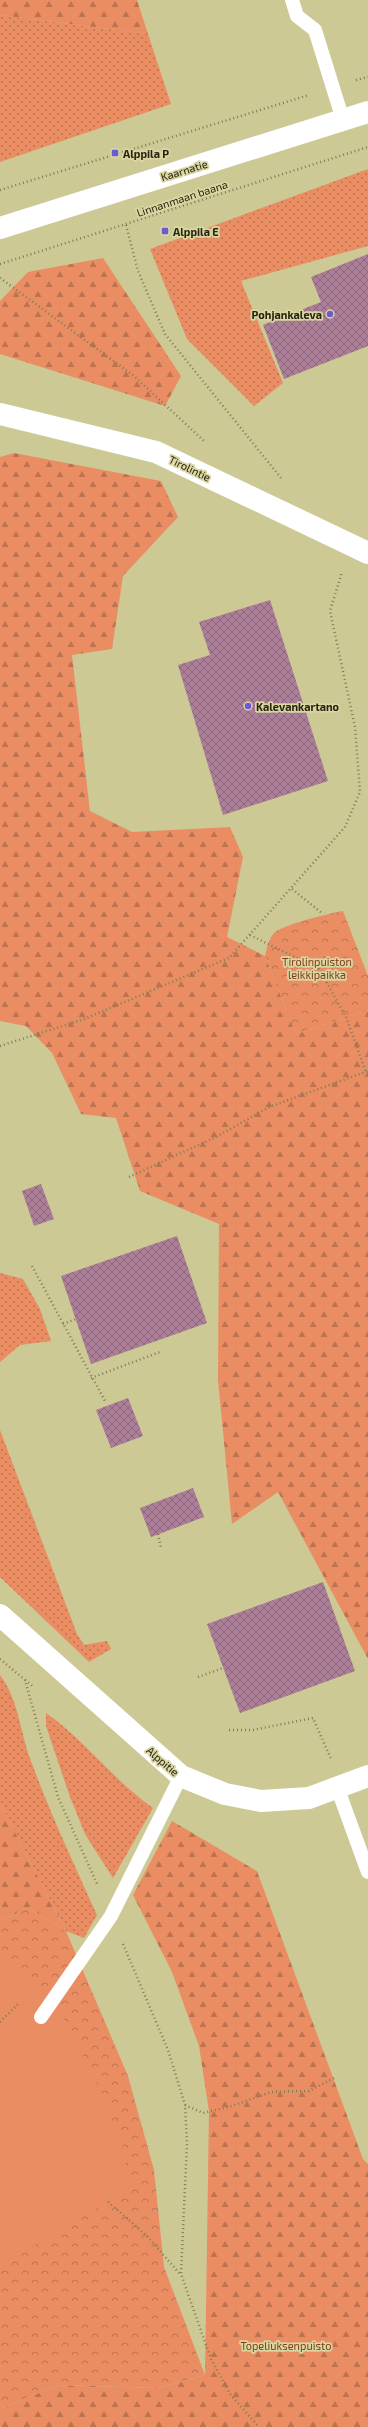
<svg xmlns="http://www.w3.org/2000/svg" width="368" height="2427" viewBox="0 0 368 2427" font-family="'Exo 2',sans-serif">
  <defs>
    <pattern id="grass-dots" width="8" height="8" patternUnits="userSpaceOnUse"><rect width="8" height="8" fill="#eb8d63"/><path d="M2 2h.1M6 6h.1" fill="none" stroke="#be7350" stroke-width="1.8" stroke-linecap="round"/></pattern>
    <pattern id="forest-firs" width="22" height="20" patternUnits="userSpaceOnUse"><rect width="22" height="20" fill="#eb8d63"/><path d="M5 1l3.5 6h-7zM16 11l3.5 6h-7z" fill="#be7350"/></pattern>
    <pattern id="park-crowns" width="20" height="18" patternUnits="userSpaceOnUse"><rect width="20" height="18" fill="#eb8d63"/><path d="M2 6a3 3 0 1 1 6 0M12 15a3 3 0 1 1 6 0" fill="none" stroke="#be7350"/></pattern>
    <pattern id="building-cross-hatch" width="8" height="8" patternUnits="userSpaceOnUse"><rect width="8" height="8" fill="#ac7e98"/><path d="M0 0l8 8M0 8l8-8" fill="none" stroke="#8c677b"/></pattern>
  </defs>
  <rect width="100%" height="100%" fill="#ccc995"/>
  <!-- grass -->
  <g fill="url(#grass-dots)">
    <polygon points="0,15 148,34 171,104 0,162"/>
    <polygon points="368,169 368,246 241,281 283,383 254,406 187,339 150,249"/>
    <polygon points="0,1273 23,1279 40,1309 51,1341 20,1345 0,1362"/>
    <polygon points="0,1430 77,1634 84,1645 107,1641 111,1649 89,1662 0,1577"/>
    <path d="M0,1675C19,1700 20,1733 31,1761C50,1813 74,1864 97,1915L84,1938L66,1931L0,1803Z"/>
    <path d="M46,1713C85,1740 113,1780 153,1808L113,1878L85,1834L70,1797L46,1726Z"/>
  </g>
  <!-- forest -->
  <g fill="url(#forest-firs)">
    <polygon points="0,0 137,0 148,34 0,15"/>
    <polygon points="103,258 181,376 165,406 0,354 0,301 28,272"/>
    <polygon points="14,453 161,481 178,517 123,576 112,649 72,655 90,811 132,832 230,827 243,857 227,937 265,956 296,1034 368,1010 368,1659 278,1492 232,1524 218,1380 219,1224 140,1191 116,1118 81,1114 52,1053 26,1026 0,1021 0,457"/>
    <polygon points="0,1803 66,1931 29,1908 0,1921"/>
    <polygon points="172,1821 257,1871 363,2159 368,2164 368,2427 0,2427 0,2409 58,2385 158,2388 205,2375 209,2111 199,2046 172,1972 133,1895"/>
  </g>
  <!-- park -->
  <g fill="url(#park-crowns)">
    <path d="M343,911L368,976V1010L296,1034L265,956C267,948 268,940 274,933C282,925 330,913 343,911Z"/>
    <polygon points="29,1908 66,1931 128,2076 154,2170 164,2267 205,2375 158,2388 58,2385 0,2409 0,1921"/>
  </g>
  <!-- pitch -->
  <polygon fill="#eb8d63" points="0,1963 14,1965 61,2014 93,2074 122,2143 130,2189 0,2265"/>
  <!-- building -->
  <g fill="url(#building-cross-hatch)">
    <polygon points="368,254 368,346 284,379 263,325 321,302 311,277"/>
    <polygon points="270,600 328,781 223,815 178,665 210,655 199,622"/>
    <polygon points="41,1184 54,1219 34,1226 22,1191"/>
    <polygon points="177,1236 207,1323 91,1364 61,1276"/>
    <polygon points="128,1398 143,1436 111,1448 96,1410"/>
    <polygon points="193,1488 204,1517 151,1537 140,1508"/>
    <polygon points="323,1582 355,1671 240,1713 207,1624"/>
  </g>
  <g fill="none" stroke-linecap="round" stroke-linejoin="round">
    <!-- path -->
    <g stroke="#7f7c57" stroke-width="2.5" stroke-dasharray="1 3" stroke-linecap="butt">
      <polyline points="356,80 368,77"/>
      <polyline points="0,190 309,95"/>
      <polyline points="126,225 138,271 165,334 281,478"/>
      <polyline points="0,264 368,147"/>
      <polyline points="0,278 134,376 204,441"/>
      <polyline points="292,889 323,914"/>
      <polyline points="250,935 319,969 346,1017 366,1072"/>
      <polyline points="0,1046 84,1019 229,958 345,827 360,792 355,727 330,611 342,572"/>
      <polyline points="129,1177 218,1136 269,1107 368,1071"/>
      <polyline points="32,1266 105,1401"/>
      <polyline points="63,1324 76,1319"/>
      <polyline points="91,1378 160,1352"/>
      <polyline points="158,1534 161,1548"/>
      <polyline points="0,1659 25,1680 58,1797 98,1886"/>
      <polyline points="198,1677 223,1668"/>
      <polyline points="25,1680 34,1687"/>
      <polyline points="229,1730 253,1730 313,1718 331,1759"/>
      <polyline points="123,1944 168,2050 185,2105 187,2143 181,2274 211,2359 230,2394 259,2427"/>
      <polyline points="0,2022 18,2004"/>
      <polyline points="185,2105 203,2113 232,2106 271,2092 309,2091 334,2078"/>
      <polyline points="108,2202 146,2235 180,2274"/>
    </g>
    <!-- service -->
    <g stroke="#fff" stroke-width="14">
      <polyline points="292,0 297,16 315,30 343,120"/>
      <polyline points="337,1787 368,1872"/>
      <polyline points="41,2017 111,1916 181,1776"/>
    </g>
    <!-- minor -->
    <g stroke="#fff" stroke-width="22">
      <polyline points="0,414 156,452 368,553"/>
      <polyline points="0,1615 181,1776 225,1794 261,1801 309,1798 368,1776"/>
    </g>
    <!-- tertiary -->
    <polyline stroke="#fff" stroke-width="22" points="0,228 368,112"/>
  </g>
  <!-- markers -->
  <g fill="#6a5bd4" stroke="#d9d6a2" stroke-width="1.5">
    <rect x="111" y="149" width="8" height="8" rx="2"/>
    <rect x="161" y="227" width="8" height="8" rx="2"/>
    <circle cx="330" cy="314" r="4"/>
    <circle cx="248" cy="706" r="4"/>
  </g>
  <g text-anchor="middle" dominant-baseline="central" stroke-width="3.5" stroke-linejoin="round" paint-order="stroke">
    <!-- poi labels -->
    <g font-size="11" font-weight="bold" fill="#262410" stroke="#d9d6a2" text-anchor="start">
      <text x="123" y="153">Alppila P</text>
      <text x="173" y="231">Alppila E</text>
      <text x="322" y="314" text-anchor="end">Pohjankaleva</text>
      <text x="256" y="706">Kalevankartano</text>
    </g>
    <!-- street labels -->
    <g font-size="11" fill="#262410" stroke="#d9d6a2">
      <text transform="translate(184 170) rotate(-17)">Kaarnatie</text>
      <text transform="translate(182 198) rotate(-18)">Linnanmaan baana</text>
      <text transform="translate(190 468) rotate(26)">Tirolintie</text>
      <text transform="translate(163 1761) rotate(41)">Alppitie</text>
    </g>
    <!-- park labels -->
    <g font-size="11" fill="#803b18" stroke="#d9d6a2">
      <text x="317" y="961">Tirolinpuiston<tspan x="317" dy="13">leikkipaikka</tspan></text>
      <text x="286" y="2345">Topeliuksenpuisto</text>
    </g>
  </g>
</svg>
